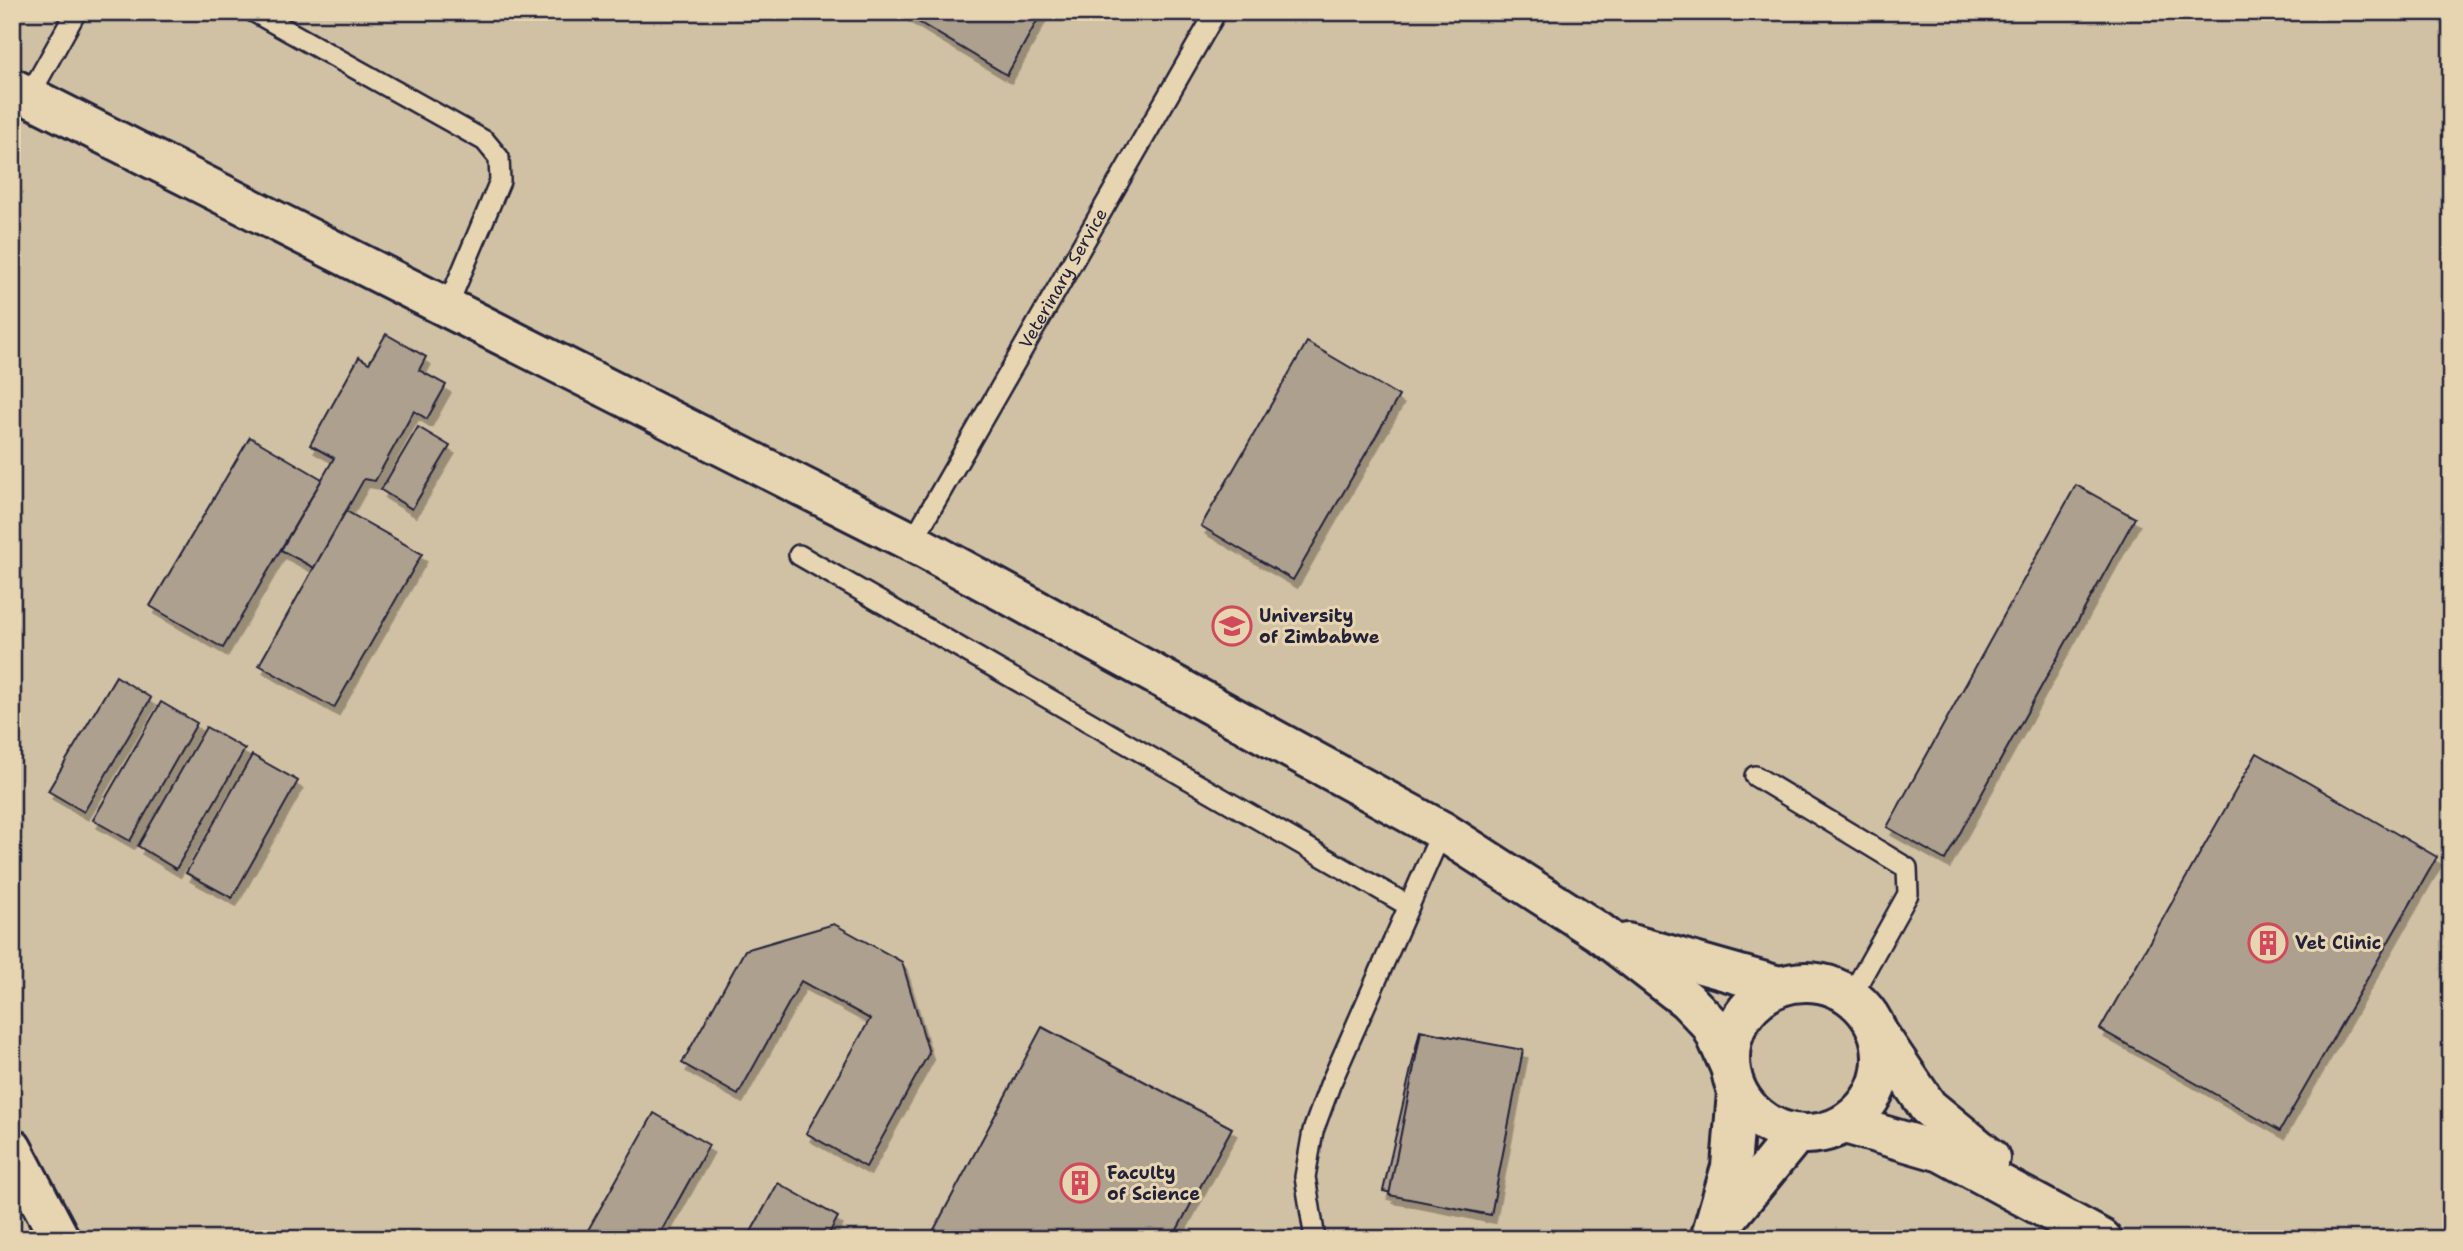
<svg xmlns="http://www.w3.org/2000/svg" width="2463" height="1251" viewBox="0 0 2463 1251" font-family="'Shantell Sans',sans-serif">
  <defs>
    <filter id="shadow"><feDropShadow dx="4.5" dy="8" stdDeviation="0" flood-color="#0004"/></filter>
  </defs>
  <rect width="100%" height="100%" fill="#dfcead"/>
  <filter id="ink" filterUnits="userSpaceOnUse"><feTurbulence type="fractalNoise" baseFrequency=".0143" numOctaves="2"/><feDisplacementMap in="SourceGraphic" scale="14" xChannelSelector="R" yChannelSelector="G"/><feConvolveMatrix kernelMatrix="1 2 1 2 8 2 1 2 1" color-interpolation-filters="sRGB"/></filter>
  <g filter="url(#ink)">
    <!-- built -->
    <rect fill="#d0c0a4" x="12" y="12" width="2439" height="1227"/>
    <!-- building -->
    <g fill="#aea08f" stroke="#22223b" stroke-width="2" filter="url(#shadow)">
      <polygon points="902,12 1042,12 1007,75"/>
      <polygon points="386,334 426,357 419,370 446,385 427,419 414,411 375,481 364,479 314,568 281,550 334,458 310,445 359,357 369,363"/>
      <polygon points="1307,342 1399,396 1293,580 1201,526"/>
      <polygon points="418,427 450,446 412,509 381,490"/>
      <polygon points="250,437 322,479 223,648 150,606"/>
      <polygon points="2076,485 2135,518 1945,860 1887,827"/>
      <polygon points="346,511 422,554 334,708 259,665"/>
      <polygon points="116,676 151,698 84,812 48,791"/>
      <polygon points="161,702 197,723 130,841 93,820"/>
      <polygon points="206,727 245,749 176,869 138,846"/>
      <polygon points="2257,753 2437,857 2280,1131 2100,1029"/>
      <polygon points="252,755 298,781 232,898 186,873"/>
      <polygon points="834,924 902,962 929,1053 866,1167 806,1133 870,1019 801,981 738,1095 682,1063 745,950"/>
      <polygon points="1042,1027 1232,1128 1172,1239 929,1239"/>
      <polygon points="1420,1030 1519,1052 1482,1214 1383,1191"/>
      <polygon points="1421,1031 1523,1050 1491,1215 1389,1195"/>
      <polygon points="654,1113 709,1145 657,1239 591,1239 588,1230"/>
      <polygon points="778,1183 838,1217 826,1239 747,1239"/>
    </g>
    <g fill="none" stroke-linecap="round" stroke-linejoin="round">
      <!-- service casing -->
      <g stroke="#22223b" stroke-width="24">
        <g id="service">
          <polyline points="254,12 485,141 499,158 500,181 447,307"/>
          <polyline points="29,96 76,12"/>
          <path id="s1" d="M912,542L1216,12"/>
          <polyline points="799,555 1409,906"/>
          <polyline points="1755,776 1907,868 1908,894 1851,996"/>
          <polyline points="1315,1239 1305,1177 1313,1131 1330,1085 1442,831"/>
        </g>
      </g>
      <!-- minor casing -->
      <g stroke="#22223b" stroke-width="44">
        <g id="minor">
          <polyline points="12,88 912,542 1442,831 1599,932 1687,1000 1711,1025 1730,1067"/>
          <polyline points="1627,943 1779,986"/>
          <circle cx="1806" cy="1058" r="76"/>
          <polyline points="1880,1036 1928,1107 1990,1158"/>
          <polyline points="1845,1124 1941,1152 2102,1239"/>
          <polyline points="12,1148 60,1239"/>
          <polyline points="1724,1222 1796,1134"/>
          <polyline points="1710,1239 1731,1167 1737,1092"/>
        </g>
      </g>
      <!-- service -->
      <use href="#service" stroke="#e7d5b2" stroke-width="19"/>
      <!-- minor -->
      <use href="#minor" stroke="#e7d5b2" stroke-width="38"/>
    </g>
  </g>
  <!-- icons -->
  <defs>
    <g id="university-ring" transform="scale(2.0125)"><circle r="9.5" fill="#e7d5b2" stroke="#d1495b" stroke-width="1.5"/><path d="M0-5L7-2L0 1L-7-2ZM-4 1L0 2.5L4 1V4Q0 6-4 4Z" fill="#d1495b"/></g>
    <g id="building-ring" transform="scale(2.0125)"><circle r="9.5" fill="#e7d5b2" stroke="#d1495b" stroke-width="1.5"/><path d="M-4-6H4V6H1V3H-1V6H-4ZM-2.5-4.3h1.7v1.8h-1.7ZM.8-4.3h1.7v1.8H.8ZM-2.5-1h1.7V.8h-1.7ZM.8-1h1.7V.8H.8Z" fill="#d1495b"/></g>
  </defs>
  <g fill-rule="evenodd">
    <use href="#university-ring" x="1232" y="626"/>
    <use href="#building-ring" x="2268" y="943"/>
    <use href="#building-ring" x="1080" y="1183"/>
  </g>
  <g text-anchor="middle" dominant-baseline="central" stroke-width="6" stroke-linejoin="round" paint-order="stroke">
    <!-- street labels -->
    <g font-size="18" fill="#22223b" stroke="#e7d5b2">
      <text stroke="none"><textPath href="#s1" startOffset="304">Veterinary Service</textPath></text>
    </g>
    <!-- poi labels -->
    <g font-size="18" font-weight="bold" fill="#22223b" stroke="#e7d5b2" text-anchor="start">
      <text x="1259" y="616">University<tspan x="1259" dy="21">of Zimbabwe</tspan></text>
      <text x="2295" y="943">Vet Clinic</text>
      <text x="1107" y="1173">Faculty<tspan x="1107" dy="21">of Science</tspan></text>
    </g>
  </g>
  <!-- margin -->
  <rect width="2463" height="1251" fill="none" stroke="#e7d5b2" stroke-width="42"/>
  <rect x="21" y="21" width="2421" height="1209" fill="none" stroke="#22223b" stroke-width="2.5" filter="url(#ink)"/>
</svg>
